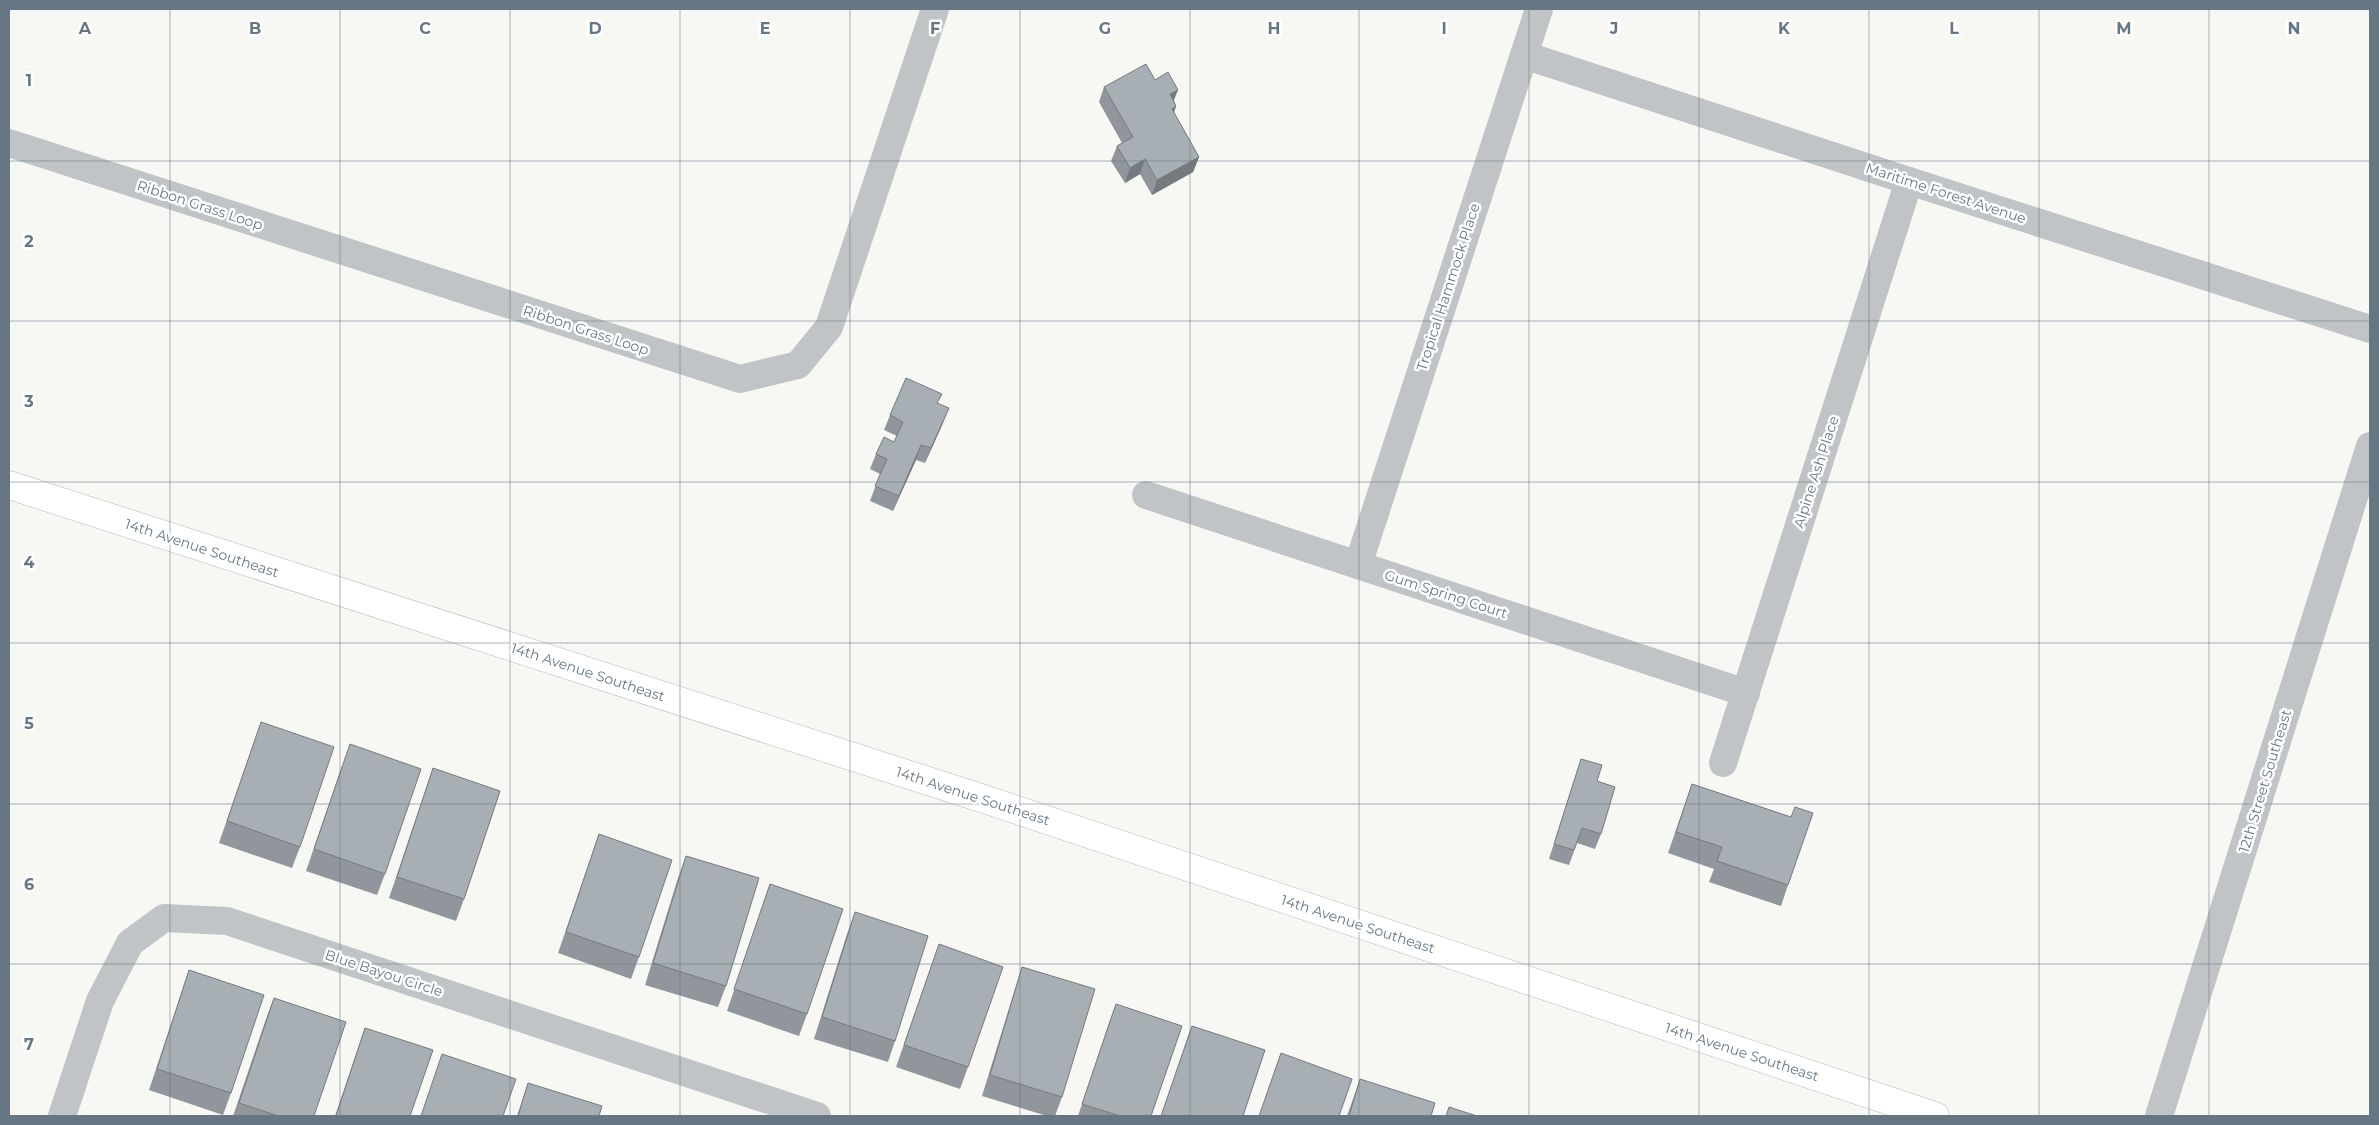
<svg xmlns="http://www.w3.org/2000/svg" width="2379" height="1125" viewBox="0 0 2379 1125" font-family="Montserrat,sans-serif">
  <rect width="100%" height="100%" fill="#f7f7f4"/>
  <g fill="none" stroke-linecap="round" stroke-linejoin="round">
    <!-- secondary casing -->
    <g stroke="#b5b9bd" stroke-width="29">
      <polyline id="secondary" points="9,485 984,799 1935,1116"/>
    </g>
    <!-- street -->
    <g stroke="#c0c4c7" stroke-width="28">
      <polyline points="1524,55 1909,181 2370,329"/>
      <polyline points="9,143 740,379 798,365 829,327 935,9"/>
      <polyline points="1146,495 1746,693"/>
      <polyline points="1358,565 1539,9"/>
      <polyline points="1723,763 1909,181"/>
      <polyline points="62,1116 100,1001 130,943 164,918 227,921 817,1116"/>
      <polyline points="2159,1116 2370,446"/>
    </g>
    <!-- secondary -->
    <use href="#secondary" stroke="#fff" stroke-width="28"/>
  </g>
  <!-- wall -->
  <g fill="#90969b">
    <polygon points="1155,80 1174,101 1176,106 1174,113 1199,157 1193,172 1152,195 1140,174 1125,183 1111,161 1117,146 1122,143 1099,102 1104,87"/>
    <polygon points="938,403 943,423 925,463 916,460 893,511 870,501 880,474 870,469 876,454 894,442 897,436 884,430 890,415"/>
    <polygon points="261,722 300,847 292,868 219,843"/>
    <polygon points="1581,759 1597,781 1601,834 1595,849 1577,843 1569,865 1549,859"/>
    <polygon points="342,766 385,874 377,895 306,871"/>
    <polygon points="433,768 464,899 456,921 389,898"/>
    <polygon points="1692,784 1788,885 1781,906 1709,882 1714,869 1668,853"/>
    <polygon points="599,834 639,957 631,979 558,953"/>
    <polygon points="686,856 726,986 718,1007 645,985 678,878"/>
    <polygon points="770,884 807,1014 799,1036 727,1011"/>
    <polygon points="855,912 895,1041 888,1062 814,1039 847,934"/>
    <polygon points="939,944 968,1067 960,1089 896,1067"/>
    <polygon points="1022,967 1062,1097 1055,1116 1047,1116 982,1096 1015,989"/>
    <polygon points="189,970 231,1093 223,1115 149,1090"/>
    <polygon points="274,998 314,1116 233,1116 266,1019"/>
    <polygon points="1116,1004 1151,1116 1078,1116 1108,1026"/>
    <polygon points="1192,1026 1243,1116 1161,1116"/>
    <polygon points="365,1028 410,1116 335,1116"/>
    <polygon points="1360,1079 1431,1116 1347,1116"/>
    <polygon points="528,1083 599,1116 517,1116"/>
  </g>
  <!-- shaded-wall -->
  <g fill="#757a7e">
    <polygon points="1178,90 1172,105 1170,94"/>
    <polygon points="1176,106 1171,121 1172,109"/>
    <polygon points="1199,157 1193,172 1152,195 1157,180"/>
    <polygon points="1145,159 1140,174 1125,183 1130,168"/>
    <polygon points="949,408 943,423 925,463 931,448"/>
    <polygon points="921,445 916,460 893,511 899,496"/>
  </g>
  <!-- building -->
  <g fill="#a7afb4" stroke="#757a7e">
    <polygon points="1146,64 1155,80 1168,72 1178,90 1170,94 1176,106 1172,109 1199,157 1157,180 1145,159 1130,168 1117,146 1133,137 1104,87"/>
    <polygon points="906,378 942,394 937,403 949,408 931,448 921,445 899,496 875,486 887,459 876,454 884,437 894,442 903,422 890,415"/>
    <polygon points="261,722 334,747 300,847 227,821"/>
    <polygon points="350,744 421,769 385,874 314,849"/>
    <polygon points="1581,759 1602,765 1597,781 1615,787 1601,834 1582,828 1574,850 1554,844"/>
    <polygon points="433,768 500,791 464,899 397,877"/>
    <polygon points="1692,784 1791,817 1795,807 1813,813 1788,885 1717,861 1722,847 1676,832"/>
    <polygon points="599,834 672,860 639,957 566,932"/>
    <polygon points="686,856 759,878 726,986 653,963"/>
    <polygon points="770,884 843,909 807,1014 734,989"/>
    <polygon points="855,912 928,936 895,1041 822,1017"/>
    <polygon points="939,944 1003,967 968,1067 904,1045"/>
    <polygon points="1022,967 1095,989 1062,1097 990,1075"/>
    <polygon points="189,970 264,995 231,1093 157,1069"/>
    <polygon points="274,998 346,1022 314,1116 278,1116 239,1103"/>
    <polygon points="1116,1004 1182,1026 1151,1116 1120,1116 1082,1104"/>
    <polygon points="1192,1026 1265,1050 1243,1116 1161,1116"/>
    <polygon points="365,1028 433,1050 410,1116 336,1116"/>
    <polygon points="1281,1053 1352,1079 1339,1116 1259,1116"/>
    <polygon points="442,1054 516,1079 503,1116 421,1116"/>
    <polygon points="1360,1079 1435,1103 1431,1116 1349,1116"/>
    <polygon points="528,1083 602,1106 599,1116 518,1116"/>
    <polygon points="1449,1107 1477,1116 1446,1116"/>
  </g>
  <!-- grid -->
  <path fill="none" stroke="#677683" stroke-width="1" stroke-opacity="0.55" d="M170,9V1116M340,9V1116M510,9V1116M680,9V1116M850,9V1116M1020,9V1116M1190,9V1116M1359,9V1116M1529,9V1116M1699,9V1116M1869,9V1116M2039,9V1116M2209,9V1116M9,161H2370M9,321H2370M9,482H2370M9,643H2370M9,804H2370M9,964H2370"/>
  <g text-anchor="middle" dominant-baseline="central" stroke-width="5" stroke-linejoin="round" paint-order="stroke">
    <!-- street labels -->
    <g font-size="14" fill="#677683" stroke="#fff">
      <text transform="translate(1946 193) rotate(18)">Maritime Forest Avenue</text>
      <text transform="translate(200 205) rotate(18)">Ribbon Grass Loop</text>
      <text transform="translate(1448 287) rotate(-72)">Tropical Hammock Place</text>
      <text transform="translate(586 330) rotate(18)">Ribbon Grass Loop</text>
      <text transform="translate(1816 472) rotate(-72)">Alpine Ash Place</text>
      <text transform="translate(202 548) rotate(18)">14th Avenue Southeast</text>
      <text transform="translate(1446 594) rotate(18)">Gum Spring Court</text>
      <text transform="translate(588 672) rotate(18)">14th Avenue Southeast</text>
      <text transform="translate(2265 781) rotate(-73)">12th Street Southeast</text>
      <text transform="translate(973 796) rotate(18)">14th Avenue Southeast</text>
      <text transform="translate(1358 924) rotate(18)">14th Avenue Southeast</text>
      <text transform="translate(384 973) rotate(18)">Blue Bayou Circle</text>
      <text transform="translate(1742 1052) rotate(18)">14th Avenue Southeast</text>
    </g>
  </g>
  <g font-size="16" text-anchor="middle" font-weight="bold" fill="#677683" stroke="#fff" stroke-width="5" stroke-linejoin="round" paint-order="stroke">
    <text x="85" y="34">A</text>
    <text x="255" y="34">B</text>
    <text x="425" y="34">C</text>
    <text x="595" y="34">D</text>
    <text x="765" y="34">E</text>
    <text x="935" y="34">F</text>
    <text x="1105" y="34">G</text>
    <text x="1274" y="34">H</text>
    <text x="1444" y="34">I</text>
    <text x="1614" y="34">J</text>
    <text x="1784" y="34">K</text>
    <text x="1954" y="34">L</text>
    <text x="2124" y="34">M</text>
    <text x="2294" y="34">N</text>
    <text x="29" y="86">1</text>
    <text x="29" y="247">2</text>
    <text x="29" y="407">3</text>
    <text x="29" y="568">4</text>
    <text x="29" y="729">5</text>
    <text x="29" y="890">6</text>
    <text x="29" y="1050">7</text>
  </g>
  <!-- border -->
  <rect width="2379" height="1125" fill="none" stroke="#677683" stroke-width="20"/>
</svg>
